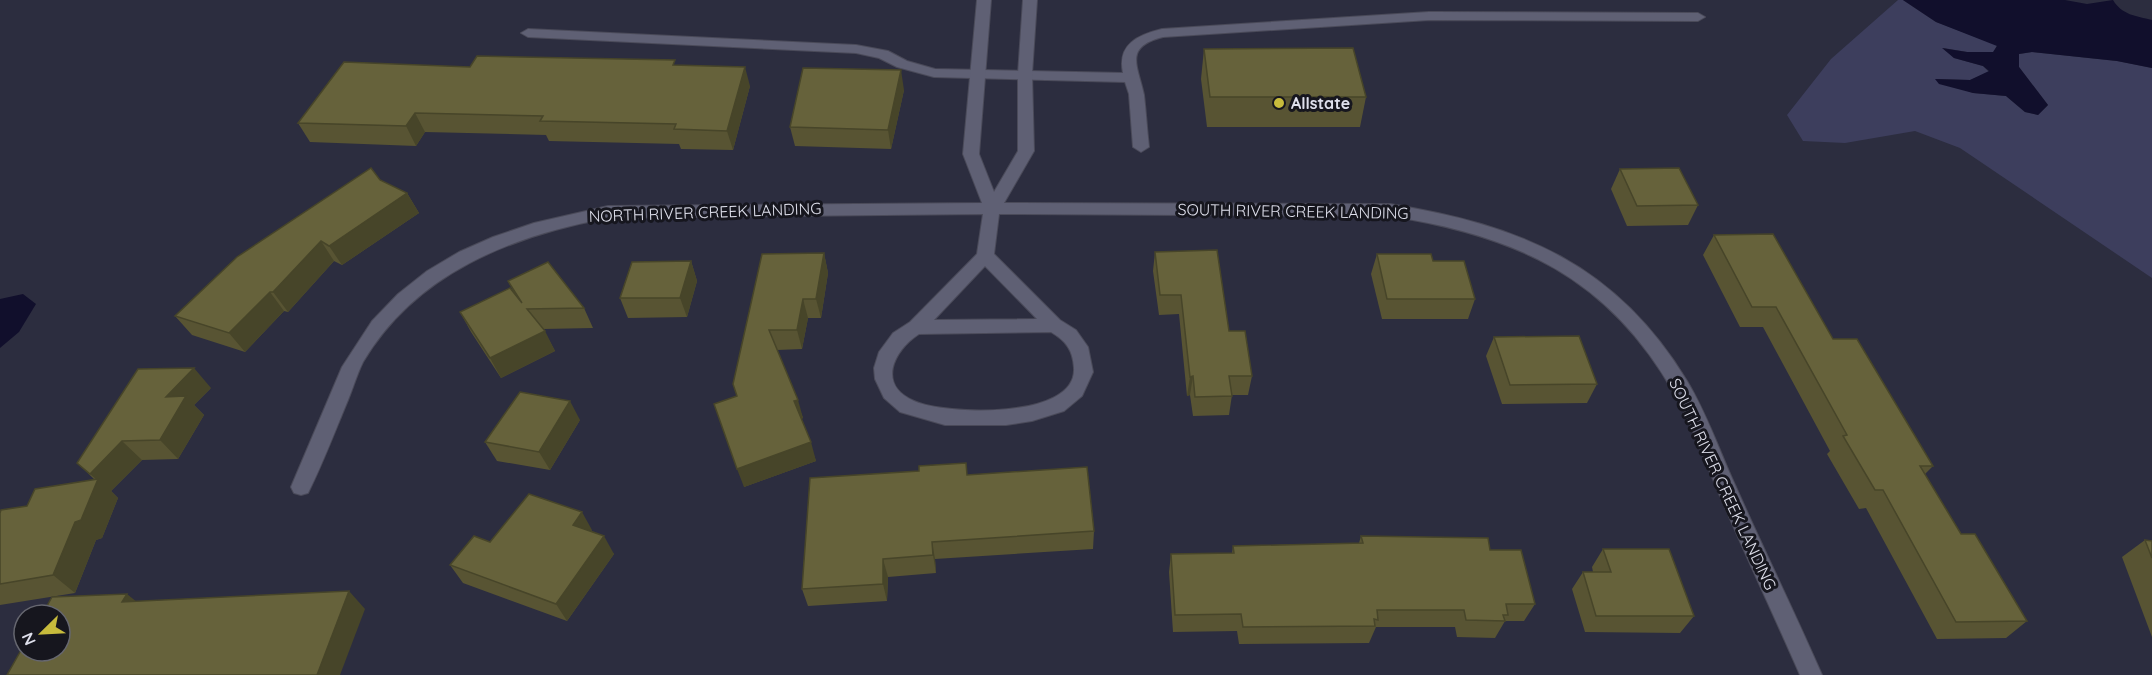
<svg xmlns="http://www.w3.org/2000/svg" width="2152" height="675" viewBox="0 0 2152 675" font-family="Quicksand,sans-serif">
  <rect width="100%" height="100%" fill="#2c2d3f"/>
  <!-- green -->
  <polygon fill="#3d3e5d" points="1898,0 1903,0 1936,22 1997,45 1994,52 1967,52 1943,48 1954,58 1983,66 1989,72 1970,80 1936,79 1973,93 2006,96 2025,112 2038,115 2048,105 2019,67 2019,54 2032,52 2117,61 2152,68 2152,278 1960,148 1915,131 1845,143 1803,141 1787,115 1831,59"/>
  <!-- water -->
  <g fill="#110f2c">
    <path d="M1903,0H2065L2087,4L2113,0C2122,15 2136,16 2152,20V68L2117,61L2032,52L2019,54V67L2048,105L2038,115L2025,112L2006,96L1973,93L1939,84L1935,79L1970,80L1989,71L1983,66L1954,58L1942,48L1967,52H1993L1997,46L1936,22Z"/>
    <polygon points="23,294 36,304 19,332 0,348 0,299"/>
  </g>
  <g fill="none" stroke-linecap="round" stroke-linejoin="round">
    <!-- service casing -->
    <g stroke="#4a4a59" stroke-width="2">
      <path id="service" d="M1429,12L1698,13L1705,17L1698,21L1429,20L1163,37C1123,47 1138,66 1144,95C1146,112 1147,130 1149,147L1141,152L1133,147L1129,94L1125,82L934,77L897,67L879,58L856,53L528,37L521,33L528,29L856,45L888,51L907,61L935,69L1123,73C1117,44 1138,35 1162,29Z"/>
    </g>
    <!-- minor casing -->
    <g stroke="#4a4a59" stroke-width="2">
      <path id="minor" d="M977,0H991L979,154L994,192L1018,151V74L1023,0H1037L1032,74L1034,151L1004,203L1390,204C1520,225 1616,264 1687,381C1707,414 1719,450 1735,485C1763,548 1794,611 1822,675H1800C1772,611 1742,548 1715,484C1702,454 1691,422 1674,393C1608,277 1517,236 1390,216L999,214L994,254L1060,320L1076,330L1088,347L1093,372L1082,396L1064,411L1032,421L1006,425H945L900,412L884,398L875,379L874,368L879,352L893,333L910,322L977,254L983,214L608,218C511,236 416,273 363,362C357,374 353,388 348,400C335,431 323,463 308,493L301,495L294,493L291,487L342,367L372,321L398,294L427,271L459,252L493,237L534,223L608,206L982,203L963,154ZM985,266L1037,319L934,320ZM1051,332C1066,341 1073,350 1074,368C1077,420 944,415 914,401C877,385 893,351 919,334Z"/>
    </g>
    <!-- service -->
    <use href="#service" fill="#5f6074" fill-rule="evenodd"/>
    <!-- minor -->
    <use href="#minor" fill="#5f6074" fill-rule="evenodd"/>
  </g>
  <!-- wall -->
  <g fill="#585433">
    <polygon points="1204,49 1366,97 1360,127 1207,127 1201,79"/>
    <polygon points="677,65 750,86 733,150 681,149 679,144 549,141 546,135 425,132 416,146 310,142 298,123 470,67"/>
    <polygon points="904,90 891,149 795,146 790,127"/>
    <polygon points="1620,169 1698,205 1688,225 1627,226 1611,189"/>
    <polygon points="380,180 407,193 419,213 342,265 334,261 288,312 284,311 245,352 192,335 175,316"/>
    <polygon points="1714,235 1833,339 1933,466 1925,474 1961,534 2027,621 2006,638 1937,639 1866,508 1859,509 1827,454 1830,451 1763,327 1740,327 1703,255"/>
    <polygon points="1155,252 1229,331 1252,376 1248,395 1232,395 1229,415 1193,416 1190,395 1187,396 1179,314 1159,315 1153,271"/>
    <polygon points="824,253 828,273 821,318 808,318 802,349 777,350 803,418 801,419 816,461 744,487 737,396 733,384 762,254"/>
    <polygon points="1377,254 1433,261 1475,299 1468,319 1382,319 1371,274"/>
    <polygon points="691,261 697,281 687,317 628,318 620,298"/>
    <polygon points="508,281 584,308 593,328 543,329 555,351 501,378 471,332 460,312 516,296"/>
    <polygon points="1494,337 1597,384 1587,403 1502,404 1486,356"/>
    <polygon points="211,388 194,405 204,415 178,459 142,460 111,491 118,498 102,538 96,540 75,593 0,605 0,513 27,506 95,480 77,463"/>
    <polygon points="580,420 550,470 497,461 485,442"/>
    <polygon points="967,475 1094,531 1093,549 935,559 936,573 888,577 887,601 808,606 802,589"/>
    <polygon points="592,530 591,531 614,554 567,621 463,583 450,565 490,542"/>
    <polygon points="1361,536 1490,550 1535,604 1524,621 1505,621 1495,638 1457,637 1455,627 1376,627 1369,643 1239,644 1237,631 1173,632 1169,572 1171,554 1232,553 1233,546 1359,543"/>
    <polygon points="2145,540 2152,541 2152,637 2122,557"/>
    <polygon points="1603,549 1694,616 1680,633 1585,632 1572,589 1583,572 1593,572 1592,567"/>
  </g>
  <!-- shaded-wall -->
  <g fill="#474529">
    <polygon points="745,67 750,86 733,150 727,131"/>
    <polygon points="901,70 904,90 891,149 888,130"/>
    <polygon points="415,113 425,132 416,146 406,126"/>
    <polygon points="407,193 419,213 342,265 329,246"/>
    <polygon points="321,241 334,261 288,312 273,292"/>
    <polygon points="824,253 828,273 821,318 816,299"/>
    <polygon points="691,261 697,281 687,317 680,298"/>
    <polygon points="270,292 284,311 245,352 229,333"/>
    <polygon points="803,299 808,318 802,349 797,330"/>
    <polygon points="545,331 555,351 501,378 490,358"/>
    <polygon points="194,368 211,388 194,405 204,415 178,459 160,440 166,397"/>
    <polygon points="1193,376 1190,395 1187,396 1190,377"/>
    <polygon points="798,400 803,418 799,420 794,401"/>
    <polygon points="570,401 580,420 550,470 539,452"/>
    <polygon points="122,441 142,460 111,491 118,498 102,538 96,540 75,593 53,575 75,522 97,480 90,474"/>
    <polygon points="811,442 816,461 744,487 737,469"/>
    <polygon points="582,512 592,530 583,543 573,525"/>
    <polygon points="604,536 614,554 567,621 556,604"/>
    <polygon points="932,542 935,559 936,573 933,555"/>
    <polygon points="883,559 888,577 887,601 883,584"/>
    <polygon points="349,591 365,609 340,675 317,675"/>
    <polygon points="127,594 148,611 122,602"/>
  </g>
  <!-- building -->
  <g fill="#66623b" stroke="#474529" stroke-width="1.5">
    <polygon points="1353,48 1366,97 1210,97 1204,49"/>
    <polygon points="477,56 675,60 673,65 745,67 727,131 674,129 676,124 540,121 543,116 415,113 406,126 298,123 344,62 470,67"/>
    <polygon points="803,68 901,70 888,130 790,127"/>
    <polygon points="371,168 380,180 407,193 329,246 321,241 273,292 270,292 229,333 175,316 237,257"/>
    <polygon points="1679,168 1698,205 1637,206 1620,169"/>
    <polygon points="1773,234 1833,339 1857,339 1933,466 1920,466 1961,534 1975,534 2027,621 1956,622 1883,490 1875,490 1843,436 1847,435 1776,307 1752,307 1714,235"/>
    <polygon points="1217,250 1229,331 1245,331 1252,376 1229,376 1232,396 1195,397 1193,376 1190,377 1181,295 1160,295 1155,252"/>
    <polygon points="824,253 816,299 803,299 797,330 769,330 798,400 794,401 811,442 737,469 714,404 737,396 733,384 762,254"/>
    <polygon points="1377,254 1431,254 1433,261 1464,261 1475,299 1387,299"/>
    <polygon points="691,261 680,298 620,298 632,262"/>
    <polygon points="548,262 584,308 527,309 545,331 490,358 460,312 510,288 522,303 508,281"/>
    <polygon points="1579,336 1597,384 1510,385 1494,337"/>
    <polygon points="194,368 166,397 186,396 160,440 122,441 90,474 77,463 138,369"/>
    <polygon points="520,392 570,401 539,452 485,442"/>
    <polygon points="966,463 967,475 1087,467 1094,531 932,542 933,555 883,559 883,584 802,589 810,478 919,471 919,466"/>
    <polygon points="98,479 81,520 75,522 53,575 0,584 0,513 1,510 27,506 35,489"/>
    <polygon points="529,494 582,512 573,525 604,536 556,604 450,565 474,536 490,542"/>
    <polygon points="1361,536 1488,538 1490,550 1521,550 1535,604 1506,604 1508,615 1503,615 1505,621 1466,620 1464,610 1377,610 1378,620 1374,619 1375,626 1243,627 1241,614 1175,615 1171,554 1234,553 1233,546 1363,543"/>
    <polygon points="2145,540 2152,541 2152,558"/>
    <polygon points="1603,549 1669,549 1694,616 1596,616 1583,572 1611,572"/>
    <polygon points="349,591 317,675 7,675 24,645 24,651 60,651 60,615 42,615 52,597 127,594 122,602"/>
  </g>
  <!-- markers -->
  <circle fill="#c7bb3c" stroke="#16161e" stroke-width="2" cx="1279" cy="103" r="6"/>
  <g text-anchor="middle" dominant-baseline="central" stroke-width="6" stroke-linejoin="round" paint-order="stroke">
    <!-- poi labels -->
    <g font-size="16" font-weight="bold" fill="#dfe0ec" stroke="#16161e" text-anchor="start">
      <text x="1291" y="103">Allstate</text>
    </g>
    <!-- street labels -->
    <g font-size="16" fill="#dfe0ec" stroke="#16161e">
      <text transform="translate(1293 211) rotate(1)">SOUTH RIVER CREEK LANDING</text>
      <text transform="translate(705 212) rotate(-2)">NORTH RIVER CREEK LANDING</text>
      <text transform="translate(1723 484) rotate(65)">SOUTH RIVER CREEK LANDING</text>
    </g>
  </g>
  <!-- north arrow -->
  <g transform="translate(42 633) rotate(246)"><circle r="28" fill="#16161e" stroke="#666770" stroke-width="1.5"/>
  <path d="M0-4.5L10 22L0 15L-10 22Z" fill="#c7bb3c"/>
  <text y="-9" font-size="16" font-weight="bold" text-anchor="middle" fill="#dfe0ec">N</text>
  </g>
</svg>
